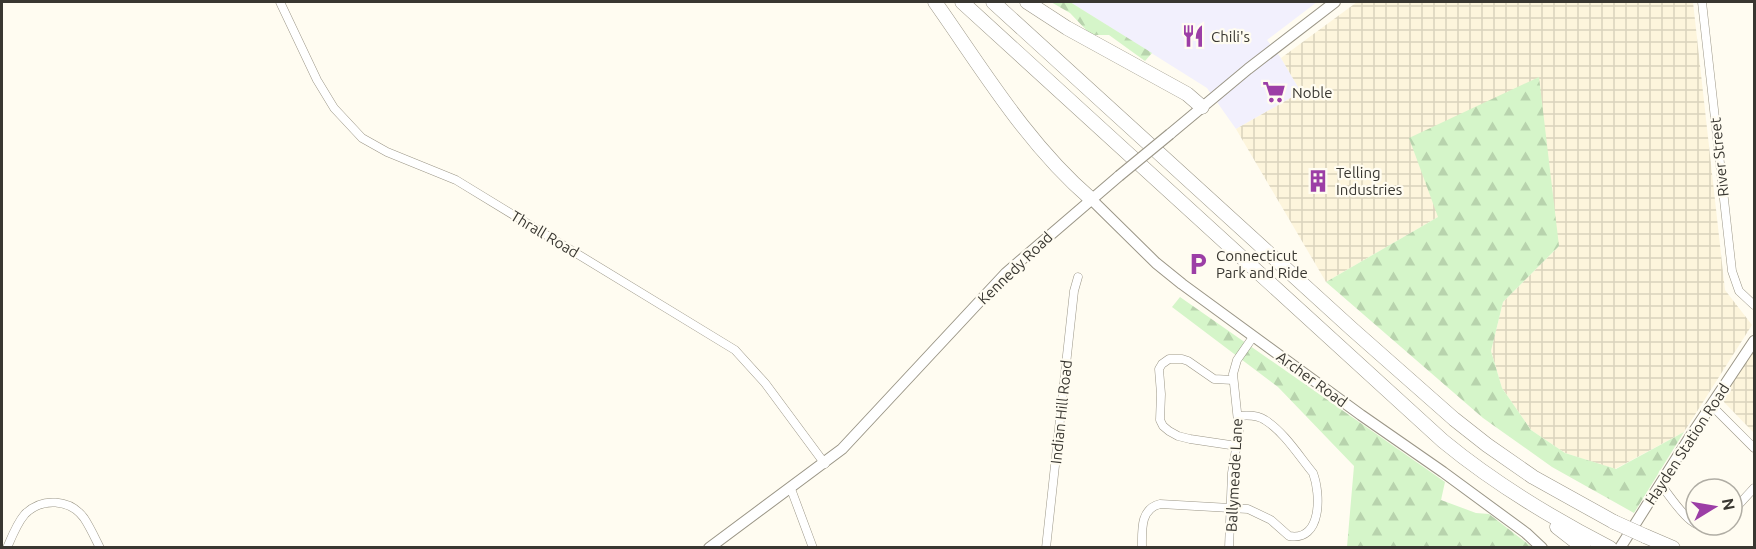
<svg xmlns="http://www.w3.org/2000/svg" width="1756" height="549" viewBox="0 0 1756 549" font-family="Ubuntu,sans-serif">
  <defs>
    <pattern id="industrial-grid" width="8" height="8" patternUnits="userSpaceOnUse" patternTransform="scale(1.5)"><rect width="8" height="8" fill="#fdf5dc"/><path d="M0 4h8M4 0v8" fill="none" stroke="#dad3bd"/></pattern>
    <pattern id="forest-firs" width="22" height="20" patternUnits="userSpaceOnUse" patternTransform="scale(1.5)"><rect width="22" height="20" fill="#d5f5c9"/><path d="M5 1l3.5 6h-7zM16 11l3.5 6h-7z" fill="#b8d3ad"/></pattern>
  </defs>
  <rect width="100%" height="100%" fill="#fffcf1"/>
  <!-- commercial -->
  <polygon fill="#f2f0fd" points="1070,2 1317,2 1267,40 1281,58 1301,92 1236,129 1207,88"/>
  <!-- industrial -->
  <g fill="url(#industrial-grid)">
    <polygon points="1357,2 1693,2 1725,290 1752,325 1684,432 1615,469 1565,453 1531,430 1502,388 1491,351 1503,302 1559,246 1438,217 1326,282 1236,129 1301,92 1281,58"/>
    <polygon points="1754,346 1754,433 1720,398"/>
  </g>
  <!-- forest -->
  <g fill="url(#forest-firs)">
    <polygon points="1051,2 1070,2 1152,53 1145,61 1109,35 1091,35 1070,13"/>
    <polygon points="1539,77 1559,246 1503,302 1491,351 1502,388 1531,430 1565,453 1616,469 1684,432 1634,513 1552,467 1483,418 1326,282 1438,217 1409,138"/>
    <polygon points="1180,297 1445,482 1441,500 1476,513 1489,514 1532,547 1347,547 1354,466 1278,387 1172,307"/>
  </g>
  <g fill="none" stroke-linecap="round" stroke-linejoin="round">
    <!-- street casing -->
    <g stroke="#9b9687" stroke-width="9">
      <g id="street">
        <polyline points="280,2 317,80 334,108 362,138 387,152 456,180 735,350 765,383 825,464"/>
        <polyline points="1702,2 1732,271 1739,291 1754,305"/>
        <polyline points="1233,380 1214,379 1188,361 1182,359 1169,359 1162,364 1159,369 1161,394 1160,420 1163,426 1169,431 1178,436 1190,439 1237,446"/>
        <polyline points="1711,405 1754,448"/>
        <path d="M1660,484C1674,500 1693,537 1717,525"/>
        <polyline points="791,489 813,548"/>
        <polyline points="1732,512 1754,488"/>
        <path d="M7,548C12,536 17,523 25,514C42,497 70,499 84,518C90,527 95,538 100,548"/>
        <polyline points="1046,548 1074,291 1078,277"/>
        <path d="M1142,548C1142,530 1140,509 1160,504L1248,509L1271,520L1289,536C1322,542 1321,494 1313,473C1299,456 1284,432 1265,420C1258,415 1247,415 1238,416"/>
        <polyline points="1229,548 1232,473 1239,431 1233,374 1237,360 1253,337"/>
      </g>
    </g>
    <!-- secondary casing -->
    <g stroke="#9b9687" stroke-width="12">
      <g id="secondary">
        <polyline points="1170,134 1248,69 1335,2"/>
        <polyline points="1091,199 1156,263 1182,284 1361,415 1443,472 1526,533 1542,548"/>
        <polyline points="709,548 842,449 1006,273 1119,176"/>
        <polyline points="1620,548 1690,437 1754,341"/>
      </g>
    </g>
    <!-- highway casing -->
    <g stroke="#9b9687" stroke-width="15">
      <g id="highway">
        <path d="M935,2C983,70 1027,144 1091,199"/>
        <path d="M962,2L1443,441C1494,483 1550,517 1610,548"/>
        <polyline points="993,2 1352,329 1454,419 1487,445 1533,477 1614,522"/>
        <polyline points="1027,2 1067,28 1187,94 1202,107"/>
        <polyline points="1557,527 1584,548"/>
        <polyline points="1645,536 1673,548"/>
      </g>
    </g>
    <!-- street -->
    <use href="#street" stroke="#fff" stroke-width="8"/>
    <!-- secondary -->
    <use href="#secondary" stroke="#fff" stroke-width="10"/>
    <!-- highway -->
    <use href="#highway" stroke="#fff" stroke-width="14"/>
    <!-- secondary-bridge casing -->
    <g stroke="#9b9687" stroke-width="12" stroke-linecap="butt">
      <polyline id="secondary-bridge" points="1119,176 1170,134"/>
    </g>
    <!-- highway-bridge casing -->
    <g stroke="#9b9687" stroke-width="15" stroke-linecap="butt">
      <polyline id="highway-bridge" points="1614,522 1645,536"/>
    </g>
    <!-- secondary-bridge -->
    <use href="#secondary-bridge" stroke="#fff" stroke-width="10"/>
    <!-- highway-bridge -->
    <use href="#highway-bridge" stroke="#fff" stroke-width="14"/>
  </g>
  <!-- icons -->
  <defs>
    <g id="restaurant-bare" transform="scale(1.8)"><path d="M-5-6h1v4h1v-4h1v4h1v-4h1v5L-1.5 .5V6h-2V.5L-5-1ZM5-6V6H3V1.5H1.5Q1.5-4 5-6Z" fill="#9c3ea6" stroke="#fffcf1" stroke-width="2.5" paint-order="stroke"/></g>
    <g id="supermarket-bare" transform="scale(1.8)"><path d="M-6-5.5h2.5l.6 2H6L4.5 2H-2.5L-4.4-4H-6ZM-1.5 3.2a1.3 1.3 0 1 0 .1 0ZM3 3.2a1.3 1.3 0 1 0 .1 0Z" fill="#9c3ea6" stroke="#fffcf1" stroke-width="2.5" paint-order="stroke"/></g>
    <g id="building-bare" transform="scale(1.8)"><path d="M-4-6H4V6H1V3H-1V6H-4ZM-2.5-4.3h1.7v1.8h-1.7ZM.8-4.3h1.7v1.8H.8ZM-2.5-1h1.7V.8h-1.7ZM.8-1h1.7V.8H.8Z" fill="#9c3ea6" stroke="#fffcf1" stroke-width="2.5" paint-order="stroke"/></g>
    <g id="parking-bare" transform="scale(1.8)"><path d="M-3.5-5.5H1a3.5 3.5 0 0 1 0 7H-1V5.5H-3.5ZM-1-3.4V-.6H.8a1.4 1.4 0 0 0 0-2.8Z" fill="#9c3ea6" stroke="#fffcf1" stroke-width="2.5" paint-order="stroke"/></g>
  </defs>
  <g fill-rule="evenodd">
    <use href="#restaurant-bare" x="1193" y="36"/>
    <use href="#supermarket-bare" x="1274" y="92"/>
    <use href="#building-bare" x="1318" y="181"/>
    <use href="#parking-bare" x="1198" y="264"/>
  </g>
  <g text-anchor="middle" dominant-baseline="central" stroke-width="4.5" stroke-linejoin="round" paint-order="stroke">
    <!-- poi labels -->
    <g font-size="15" fill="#393731" stroke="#fffcf1" text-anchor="start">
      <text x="1211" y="36">Chili's</text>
      <text x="1292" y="92">Noble</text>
      <text x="1336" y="172">Telling<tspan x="1336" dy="17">Industries</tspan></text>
      <text x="1216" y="255">Connecticut<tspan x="1216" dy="17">Park and Ride</tspan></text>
    </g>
    <!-- street labels -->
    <g font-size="15" fill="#393731" stroke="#fffcf1">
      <text transform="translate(1719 157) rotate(-96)">River Street</text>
      <text transform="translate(545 234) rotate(31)">Thrall Road</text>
      <text transform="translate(1015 268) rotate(-44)">Kennedy Road</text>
      <text transform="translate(1312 379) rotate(36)">Archer Road</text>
      <text transform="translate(1061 412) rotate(-84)">Indian Hill Road</text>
      <text transform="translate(1687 444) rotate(-57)">Hayden Station Road</text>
      <text transform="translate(1234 475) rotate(-87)">Ballymeade Lane</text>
    </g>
  </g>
  <!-- border -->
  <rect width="1756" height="549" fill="none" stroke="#393731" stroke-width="6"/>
  <!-- north arrow -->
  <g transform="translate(1714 507) rotate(79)"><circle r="28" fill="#fffcf1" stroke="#b0ada4" stroke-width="1.5"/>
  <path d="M0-4.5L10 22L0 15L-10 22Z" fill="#9c3ea6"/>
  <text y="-9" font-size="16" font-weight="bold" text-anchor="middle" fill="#393731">N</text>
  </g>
</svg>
